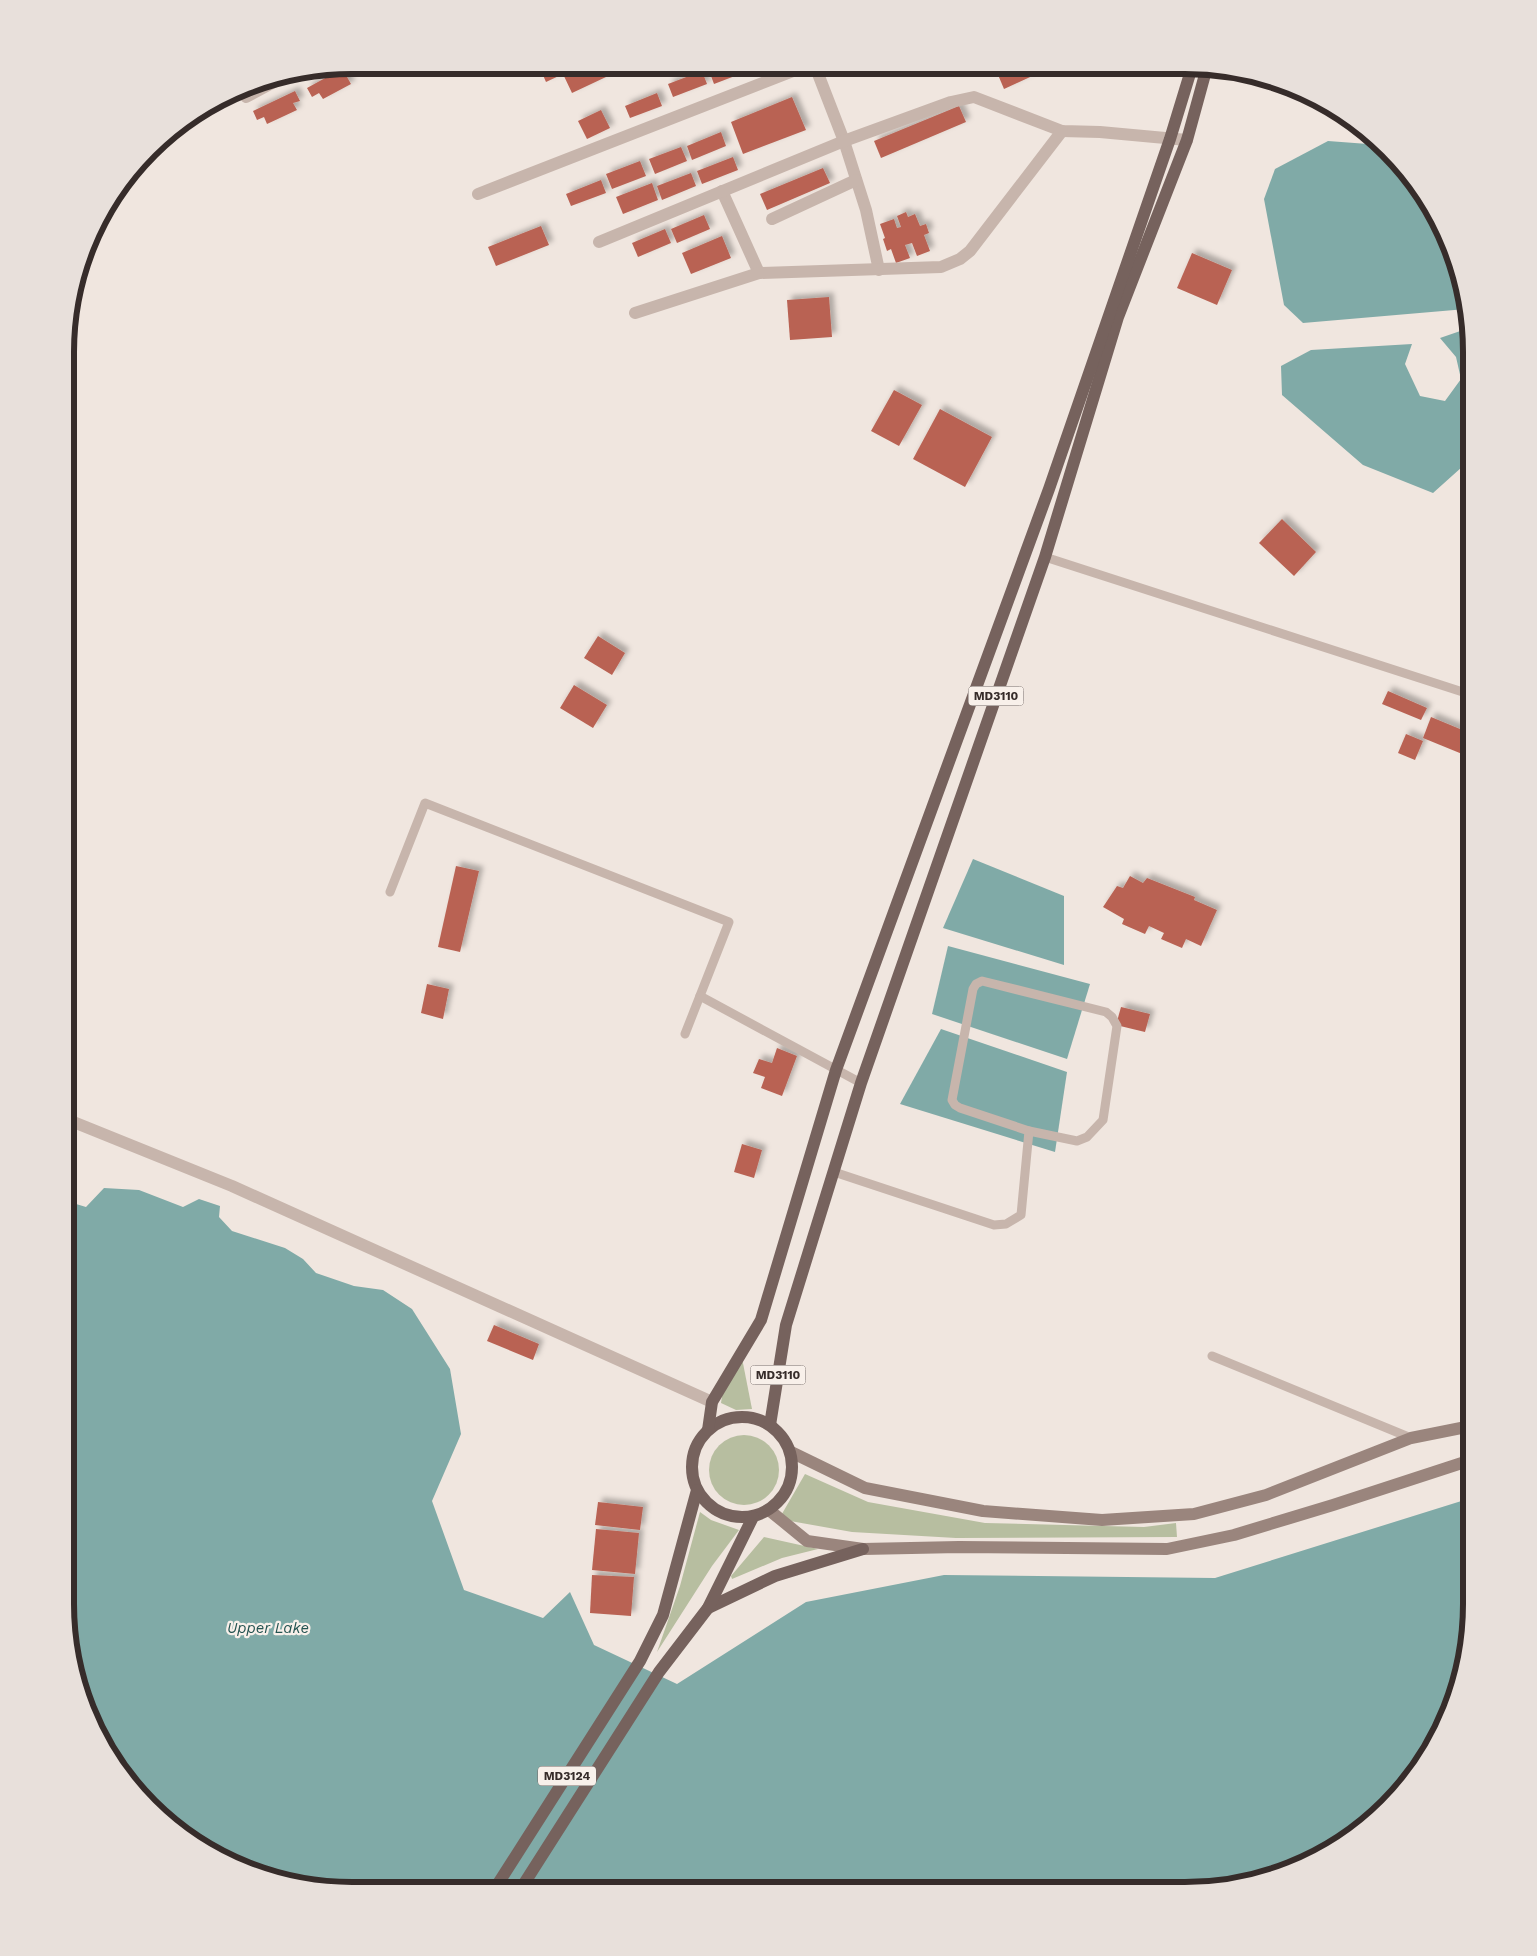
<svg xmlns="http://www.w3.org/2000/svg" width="1537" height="1956" viewBox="0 0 1537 1956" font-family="'Work Sans',sans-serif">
  <defs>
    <filter id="shadow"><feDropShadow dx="4.5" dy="-4.5" stdDeviation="2.5" flood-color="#0004"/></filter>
  </defs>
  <rect width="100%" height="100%" fill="#f0e6df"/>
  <!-- green -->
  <g fill="#b7bea0">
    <polygon points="740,1348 752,1409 736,1410 721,1403 724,1383"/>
    <circle cx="744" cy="1470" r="35"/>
    <polygon points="805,1474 868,1502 985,1523 1144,1527 1176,1523 1177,1537 956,1538 852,1532 779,1519"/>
    <polygon points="700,1512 711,1520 739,1530 712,1566 657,1652 680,1586"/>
    <polygon points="764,1537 818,1549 782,1558 732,1579 731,1576"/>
  </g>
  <!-- water -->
  <g fill="#80aaa7">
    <polygon points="1328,141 1381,145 1401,162 1434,209 1462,277 1466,309 1303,323 1284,305 1264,199 1275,169"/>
    <polygon points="1469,328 1472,351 1472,458 1433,493 1363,465 1282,395 1281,366 1311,350 1412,344 1405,364 1420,396 1445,401 1461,379 1456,357 1440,338"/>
    <polygon points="973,859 1064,896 1064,965 943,928"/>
    <polygon points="948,946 1090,984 1067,1059 932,1014"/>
    <polygon points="941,1029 1067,1072 1055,1152 900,1104"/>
    <polygon points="104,1188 139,1190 183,1207 199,1199 220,1206 219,1217 232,1231 285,1248 303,1259 316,1273 354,1286 383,1290 412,1309 450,1369 461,1434 432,1501 464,1590 543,1618 570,1592 594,1645 677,1684 806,1602 944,1575 1215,1578 1471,1498 1471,1623 1462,1679 1433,1748 1388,1807 1328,1853 1260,1881 1204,1890 333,1890 260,1876 193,1843 136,1794 103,1747 75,1679 65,1605 66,1201 86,1207"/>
  </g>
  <!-- building -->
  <g fill="#b96253" filter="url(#shadow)">
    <polygon points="349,65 353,73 347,77 351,84 323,99 319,93 312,97 307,88"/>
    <polygon points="539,66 569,66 573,75 592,66 601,66 606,77 572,93 563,74 546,82"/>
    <polygon points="713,66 747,66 748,71 714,84 708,68"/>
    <polygon points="1003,67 1052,67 1004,89 996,70"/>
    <polygon points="702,71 707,84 673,97 668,84"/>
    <polygon points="295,91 300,101 293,103 297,110 267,124 264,117 257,120 253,111"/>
    <polygon points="657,93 662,106 630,118 625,106"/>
    <polygon points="792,97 806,130 743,154 731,122"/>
    <polygon points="959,106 966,122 881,158 874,141"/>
    <polygon points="601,110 610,128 587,139 578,121"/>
    <polygon points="721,132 726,146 692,160 687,146"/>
    <polygon points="681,147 687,161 655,174 649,159"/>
    <polygon points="733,157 738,170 702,184 697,171"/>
    <polygon points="640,161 646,176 612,189 606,174"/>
    <polygon points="823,168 830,183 767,210 760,194"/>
    <polygon points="691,173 696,186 662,200 657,186"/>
    <polygon points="601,180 606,193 571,206 566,194"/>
    <polygon points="652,183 658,200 623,214 616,197"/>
    <polygon points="906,212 908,217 915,214 920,226 926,224 929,233 924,235 930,251 917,256 912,243 905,245 910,258 896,263 891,249 887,251 883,239 885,238 880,224 894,219 897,228 901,227 897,216"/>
    <polygon points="704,215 710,229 677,243 671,229"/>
    <polygon points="541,226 549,245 496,266 488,247"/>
    <polygon points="665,229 671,243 638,257 632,243"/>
    <polygon points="722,236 731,258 691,274 682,253"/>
    <polygon points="1192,253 1232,270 1217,305 1177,288"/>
    <polygon points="829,297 832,337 790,340 787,300"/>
    <polygon points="894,390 922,405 899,446 871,431"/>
    <polygon points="940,409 992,437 965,487 913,459"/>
    <polygon points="1282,519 1316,552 1294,576 1259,543"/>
    <polygon points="598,636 625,653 612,675 584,658"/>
    <polygon points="574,685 607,705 593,728 560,708"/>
    <polygon points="1388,691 1427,708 1421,720 1382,704"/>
    <polygon points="1431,717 1472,734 1472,758 1423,738"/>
    <polygon points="1406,734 1423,741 1415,760 1398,753"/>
    <polygon points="456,866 479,871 460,952 438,947"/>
    <polygon points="1130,876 1143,883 1147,878 1195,897 1194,900 1217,910 1201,946 1186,939 1182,948 1161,939 1164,933 1149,926 1145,934 1122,924 1124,919 1103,907 1117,886 1123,888"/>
    <polygon points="427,984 449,989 443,1019 421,1013"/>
    <polygon points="1121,1007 1150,1014 1145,1032 1116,1025"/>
    <polygon points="777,1048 797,1056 782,1096 761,1088 765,1077 753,1073 759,1059 772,1063"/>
    <polygon points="742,1144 762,1150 754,1178 734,1172"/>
    <polygon points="494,1325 539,1344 533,1360 487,1341"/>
    <polygon points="598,1502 643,1507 640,1530 595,1525"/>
    <polygon points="596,1529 639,1533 635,1574 592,1570"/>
    <polygon points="592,1575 634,1577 631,1616 590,1613"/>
  </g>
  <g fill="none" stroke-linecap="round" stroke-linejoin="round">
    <!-- service -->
    <g stroke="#c7b5ac" stroke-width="9">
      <polyline points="1045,557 1472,695"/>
      <polyline points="390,892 425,803 729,922 685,1034"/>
      <polygon points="982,981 1106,1012 1112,1017 1117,1026 1103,1120 1087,1137 1077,1141 1029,1131 960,1108 955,1105 952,1100 973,989 976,984"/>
      <polyline points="700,996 861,1083"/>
      <polyline points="834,1172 994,1225 1006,1224 1021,1215 1029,1131"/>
      <polyline points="1212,1356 1411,1438"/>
    </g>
    <!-- minor -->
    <g stroke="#c7b5ac" stroke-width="12">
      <polyline points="815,66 844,141 866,210 879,270"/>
      <polyline points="246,97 285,76"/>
      <polyline points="722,191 759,273"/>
      <polyline points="478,194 806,66"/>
      <polyline points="772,219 856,180"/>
      <polyline points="599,242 844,141 951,102 974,97 1062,131 1100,132 1187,140"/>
      <polyline points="635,313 759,273 941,267 960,259 970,251 1062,131"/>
    </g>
    <!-- tertiary -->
    <polyline stroke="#c7b5ac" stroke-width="12" points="66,1119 232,1186 712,1402"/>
    <!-- secondary -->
    <g stroke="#9a857d" stroke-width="12">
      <polyline points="791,1452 865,1488 983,1511 1102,1520 1194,1514 1266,1495 1411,1438 1471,1426"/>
      <polyline points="769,1510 807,1541 863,1549 959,1547 1167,1549 1234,1535 1333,1505 1471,1460"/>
    </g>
    <!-- primary -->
    <g stroke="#76625d" stroke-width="12">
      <circle cx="742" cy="1467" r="50"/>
      <polyline points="770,1425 786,1325 861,1083 1045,557 1118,317 1187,140 1207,67"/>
      <polyline points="708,1430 712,1402 761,1320 836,1070 1049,489 1170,139 1192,67"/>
      <polyline points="708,1608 775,1576 863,1549"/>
      <polyline points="494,1890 640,1661 663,1615 697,1490"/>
      <polyline points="520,1890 659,1672 708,1608 753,1517"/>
    </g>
  </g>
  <g text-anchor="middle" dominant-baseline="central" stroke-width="4.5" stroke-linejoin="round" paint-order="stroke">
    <!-- shield labels -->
    <g fill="#f8f0ea" stroke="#706764" stroke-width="1">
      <rect x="968.5" y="686.5" width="55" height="19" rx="4"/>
      <rect x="750.5" y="1365.5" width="55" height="19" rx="4"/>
      <rect x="538" y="1766.5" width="58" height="19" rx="4"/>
    </g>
    <g font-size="12" font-weight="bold" fill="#362c2a">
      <text x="996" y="696">MD3110</text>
      <text x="778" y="1375">MD3110</text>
      <text x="567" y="1776">MD3124</text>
    </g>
    <!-- water labels -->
    <g font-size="15" font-style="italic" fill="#245351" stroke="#f8f0ea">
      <text x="268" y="1628">Upper Lake</text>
    </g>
  </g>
  <!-- crop -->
  <path d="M0 0H1537V1956H0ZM352 74H1185A278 278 0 0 1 1463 352V1604A278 278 0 0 1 1185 1882H352A278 278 0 0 1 74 1604V352A278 278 0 0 1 352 74Z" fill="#e8e0db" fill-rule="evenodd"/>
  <path fill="none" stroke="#362c2a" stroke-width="6" d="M352 74H1185A278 278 0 0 1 1463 352V1604A278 278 0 0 1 1185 1882H352A278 278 0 0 1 74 1604V352A278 278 0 0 1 352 74Z"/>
</svg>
